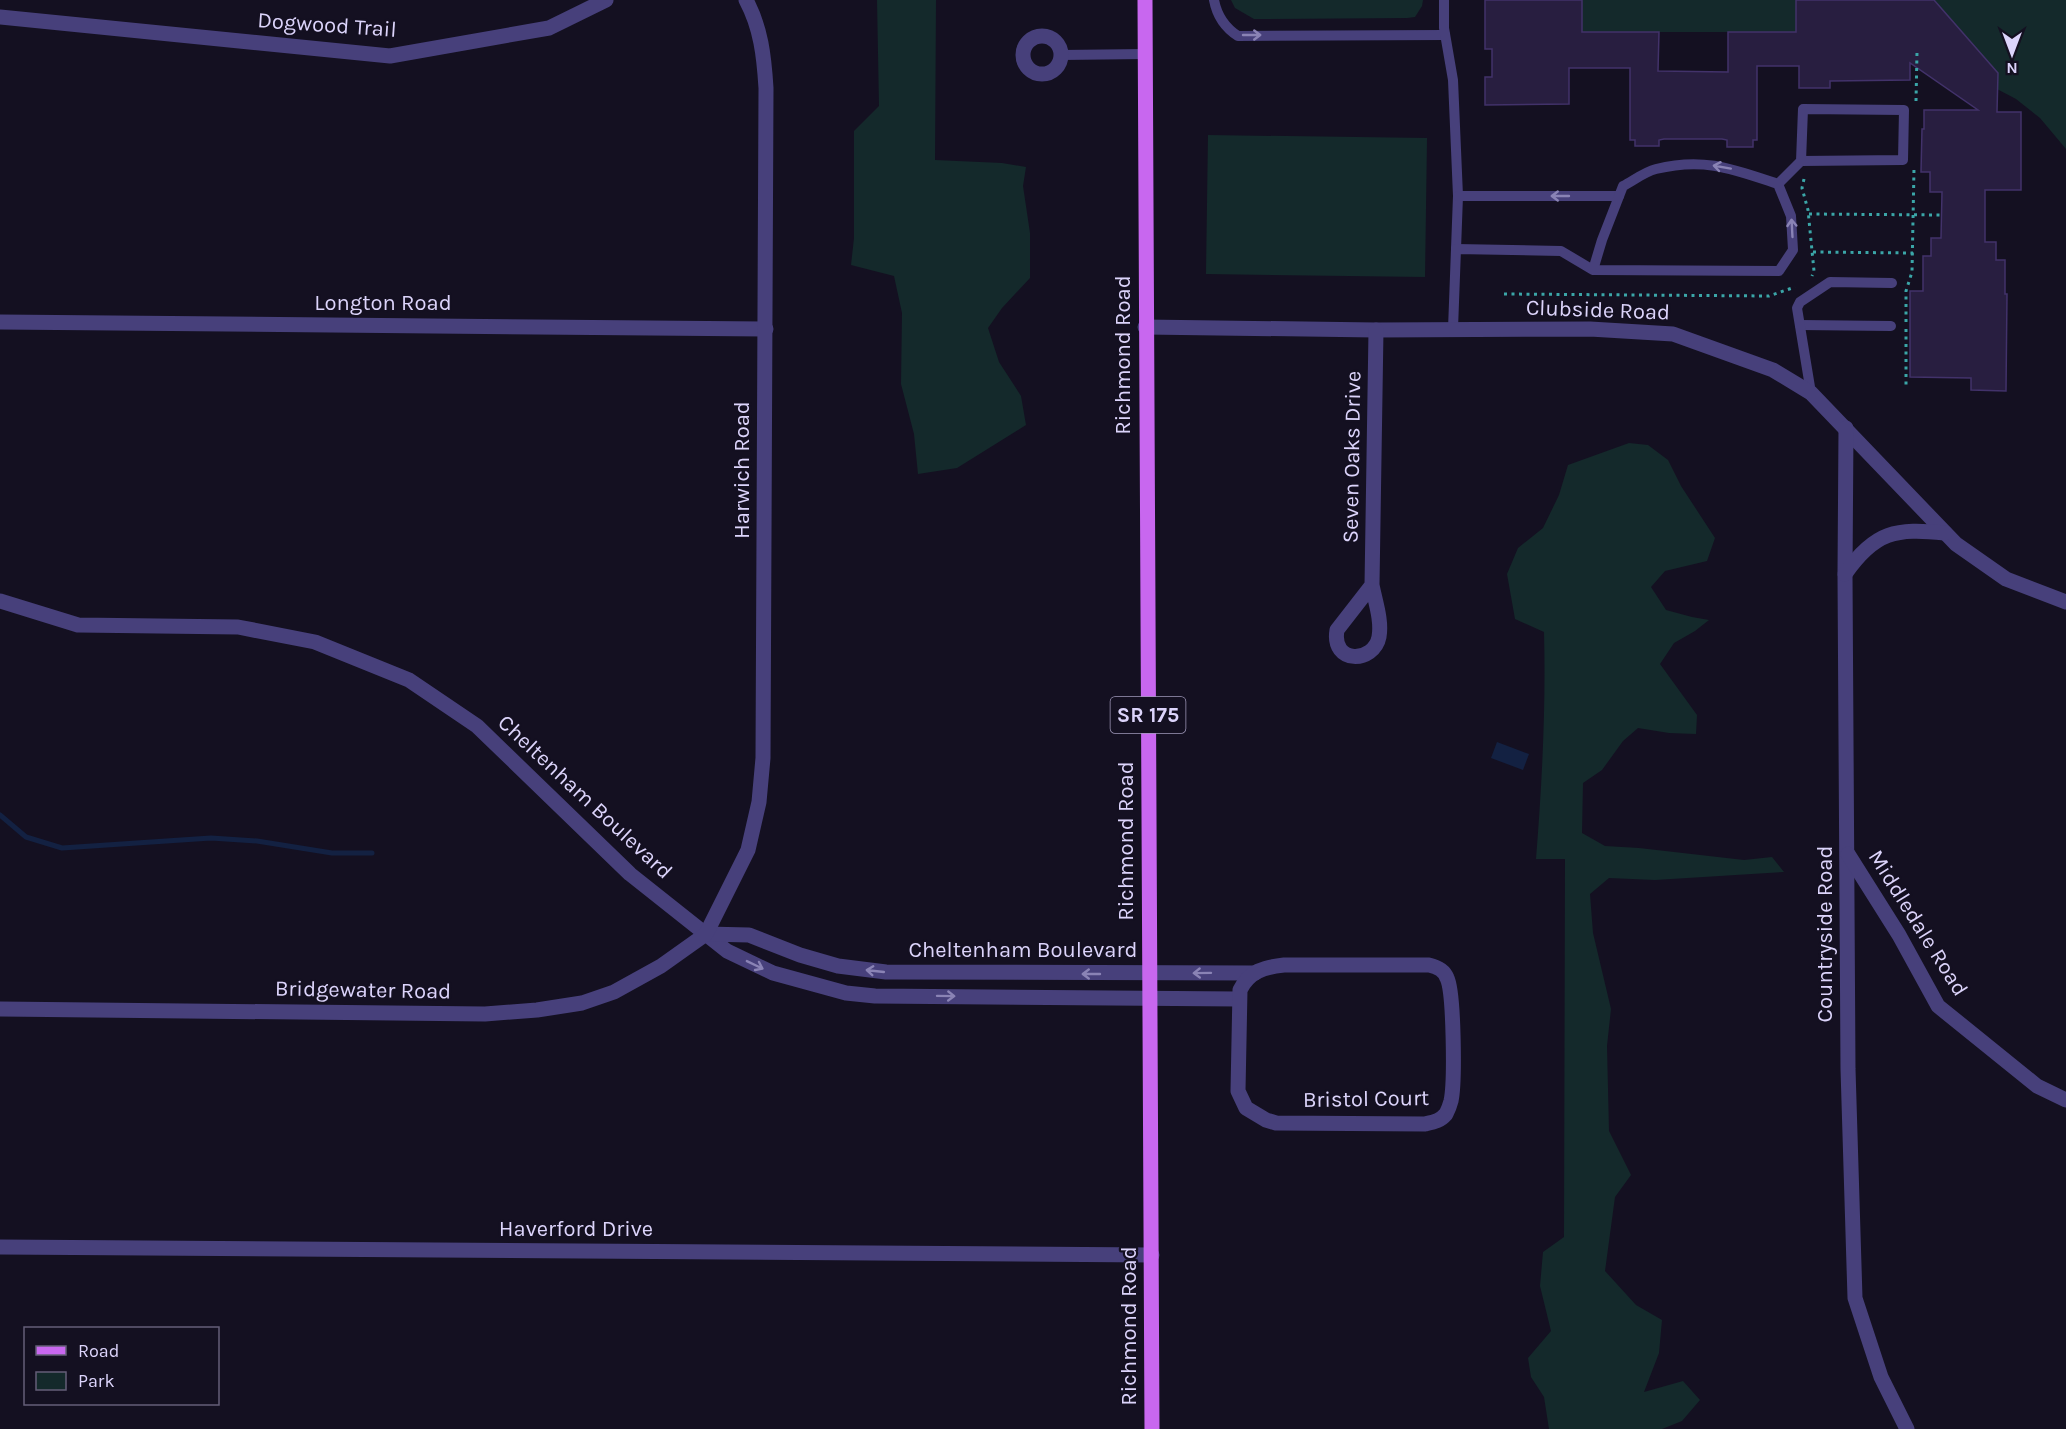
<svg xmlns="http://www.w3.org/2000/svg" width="2066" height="1429" viewBox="0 0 2066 1429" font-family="Karla,sans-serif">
  <rect width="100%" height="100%" fill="#141021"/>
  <!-- green -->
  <g fill="#14292b">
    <polygon points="877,0 936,0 935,160 1002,163 1026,167 1023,186 1030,233 1030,278 1002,308 988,328 999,362 1021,396 1026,425 957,468 918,474 914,434 901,384 902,313 894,276 851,265 854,238 854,131 879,106"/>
    <polygon points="1231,0 1423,0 1422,6 1415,17 1407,18 1254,19 1235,8"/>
    <rect x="1582" y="0" width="214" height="32"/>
    <polygon points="1934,0 2066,0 2066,149 2040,118 2016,99 1997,89"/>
    <polygon points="1208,135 1427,138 1425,277 1206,274"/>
    <path d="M1629,443L1648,445L1668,460L1681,486L1715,538L1707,561L1665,571L1651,587L1666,610L1692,617L1709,620L1695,631L1674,643L1660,664L1697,715L1696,734L1669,733L1638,728L1623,741L1602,770L1583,783L1582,833L1605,846L1639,848L1744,860L1772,857L1784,872L1655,880L1609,878L1590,894L1593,933L1611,1009L1607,1046L1609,1131L1631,1175L1615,1197L1605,1271L1636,1305L1662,1320L1659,1353L1644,1392L1683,1381L1700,1400L1682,1421L1662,1429H1549L1544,1397L1531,1377L1528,1358L1551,1331L1540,1286L1543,1252L1564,1237L1565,859H1536C1542,783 1546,708 1544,632L1515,619L1507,574L1518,548L1543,528L1559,495L1568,465Z"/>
  </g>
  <!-- water -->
  <polygon fill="#132142" points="1497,742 1529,754 1523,770 1491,758"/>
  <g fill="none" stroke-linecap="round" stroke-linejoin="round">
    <!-- stream -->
    <polyline stroke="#132142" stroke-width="5" points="0,815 26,837 62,848 211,838 257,841 332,853 372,853"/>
  </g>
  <!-- building -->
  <polygon fill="#281e40" stroke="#42326a" stroke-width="1.5" points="1485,0 1582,0 1582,32 1659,32 1658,71 1728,72 1728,32 1796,32 1796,0 1934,0 1998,73 1997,112 2021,112 2021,190 1985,190 1985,242 1996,242 1996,260 2005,260 2005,294 2007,294 2006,391 1971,390 1971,378 1910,377 1910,291 1923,291 1923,256 1931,256 1931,238 1941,238 1942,192 1930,192 1930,172 1921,172 1922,129 1924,129 1924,110 1978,110 1910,63 1910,80 1830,81 1830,88 1799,88 1799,66 1757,66 1757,140 1753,140 1753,147 1727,147 1727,140 1722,139 1664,139 1659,140 1659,146 1635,146 1635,140 1630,140 1630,68 1569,68 1569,104 1485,105 1485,77 1492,77 1492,49 1485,49"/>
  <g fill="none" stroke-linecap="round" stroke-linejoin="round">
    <!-- path -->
    <g stroke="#3ba6a8" stroke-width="3" stroke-dasharray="3 4.5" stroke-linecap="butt">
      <polyline points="1916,101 1917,52"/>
      <polyline points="1804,179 1802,188 1808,210 1814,271 1812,276"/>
      <polyline points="1809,214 1942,215"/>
      <polyline points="1813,252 1913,253"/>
      <polyline points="1504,294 1769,296 1795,287"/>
      <polyline points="1906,322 1906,291 1912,272 1914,168"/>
      <polyline points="1906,329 1906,387"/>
    </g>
    <!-- lane -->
    <g stroke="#47407b" stroke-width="10">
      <path d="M1214,0C1217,16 1224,27 1238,36L1445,35"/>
      <polyline points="1444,0 1444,28 1453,80 1458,196 1456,249"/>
      <polyline points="1061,55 1145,54"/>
      <polyline points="1778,184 1801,161 1903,160 1904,110 1803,109 1801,161"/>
      <polyline points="1458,196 1619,196"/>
      <polyline points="1800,325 1891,326"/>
      <path d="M1453,329L1456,249L1561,251L1593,270L1779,271L1793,250L1791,216L1778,184C1733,169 1704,157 1656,169C1644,172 1633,181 1623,186L1602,240L1593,270"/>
      <polyline points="1811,393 1797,308 1800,302 1830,282 1892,283"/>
    </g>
    <!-- street -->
    <g stroke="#47407b" stroke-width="15">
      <polyline points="0,17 390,56 549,28 606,0"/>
      <circle cx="1042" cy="55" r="19"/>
      <polyline points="0,322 766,329"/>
      <polyline points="1145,327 1376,330 1590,329 1673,334 1773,370 1811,393 1956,544 2006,579 2066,602"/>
      <polyline points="1846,428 1845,574 1848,1069 1855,1298 1881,1377 1907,1429"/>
      <path d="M1845,574C1875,531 1896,528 1945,533"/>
      <path d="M1372,585C1375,601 1382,620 1379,637C1374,663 1331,665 1337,630L1372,585L1376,330"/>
      <polyline points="0,601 78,625 238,627 315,642 409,680 477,726 630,874 727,951 773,973 846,993 875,996 1238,999"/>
      <polyline points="1848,854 1899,935 1938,1006 2037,1086 2066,1100"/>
      <polyline points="706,934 749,935 800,955 838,966 886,972 1255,973"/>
      <path d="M1284,965H1429C1438,967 1444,970 1447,978C1454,992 1455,1083 1451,1101C1450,1105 1448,1110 1446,1114C1440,1121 1434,1122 1425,1124L1276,1123L1266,1120L1246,1108L1238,1091L1240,990C1249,971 1265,967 1284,965Z"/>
      <path d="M0,1009L485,1014L537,1010L582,1003L614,992L661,966L706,934L748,850L759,802L763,758L766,88C764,56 761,28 746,0"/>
      <polyline points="0,1247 1152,1255"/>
    </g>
    <!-- primary -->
    <polyline stroke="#c867ef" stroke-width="15" points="1145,0 1152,1429"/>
  </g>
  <!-- one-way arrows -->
  <defs><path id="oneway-shaft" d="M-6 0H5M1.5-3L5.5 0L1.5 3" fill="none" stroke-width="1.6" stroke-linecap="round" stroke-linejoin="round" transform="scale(1.5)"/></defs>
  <g stroke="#8a83b5">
    <use href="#oneway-shaft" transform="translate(1252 35)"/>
    <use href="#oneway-shaft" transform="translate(1722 167) rotate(-170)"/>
    <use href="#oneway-shaft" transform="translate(1560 196) rotate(-180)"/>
    <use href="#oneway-shaft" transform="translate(1792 228) rotate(-93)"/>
    <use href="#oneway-shaft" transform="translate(755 965) rotate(26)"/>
    <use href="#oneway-shaft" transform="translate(875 971) rotate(-174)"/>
    <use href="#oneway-shaft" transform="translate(1202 973) rotate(179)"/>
    <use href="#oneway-shaft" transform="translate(1091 974) rotate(-180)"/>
    <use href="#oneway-shaft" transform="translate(946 996) rotate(1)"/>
  </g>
  <g text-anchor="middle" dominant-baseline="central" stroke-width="4.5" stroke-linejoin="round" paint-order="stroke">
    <!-- shield labels -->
    <rect fill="#141021" stroke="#a099ba" stroke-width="1.5" x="1110.5" y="697" width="75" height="36" rx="4.5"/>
    <g font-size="21" font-weight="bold" fill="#dcd4fb">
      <text x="1148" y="715">SR 175</text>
    </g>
    <!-- street labels -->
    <g font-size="22" fill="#dcd4fb" stroke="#141021">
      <text transform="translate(327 25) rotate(4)">Dogwood Trail</text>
      <text x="383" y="303">Longton Road</text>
      <text transform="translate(1598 310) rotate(2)">Clubside Road</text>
      <text transform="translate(1123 355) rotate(-90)">Richmond Road</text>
      <text transform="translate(1352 457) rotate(-89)">Seven Oaks Drive</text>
      <text transform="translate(742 470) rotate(-90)">Harwich Road</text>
      <text transform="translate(585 797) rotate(43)">Cheltenham Boulevard</text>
      <text transform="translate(1126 841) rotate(-90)">Richmond Road</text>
      <text transform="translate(1918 923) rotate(58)">Middledale Road</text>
      <text transform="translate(1825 934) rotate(-90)">Countryside Road</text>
      <text x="1023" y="950">Cheltenham Boulevard</text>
      <text transform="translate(363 990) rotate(1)">Bridgewater Road</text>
      <text transform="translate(1366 1099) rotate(-1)">Bristol Court</text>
      <text x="576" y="1229">Haverford Drive</text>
      <text transform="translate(1129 1326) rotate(-90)">Richmond Road</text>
    </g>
  </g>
  <!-- legend -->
  <rect x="24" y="1327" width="195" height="78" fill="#141021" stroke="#645e78" stroke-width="1.5"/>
  <rect x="36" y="1346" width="30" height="9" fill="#c867ef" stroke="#645e78" stroke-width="1.5"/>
  <text x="78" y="1357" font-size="18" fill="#dcd4fb">Road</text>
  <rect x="36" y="1372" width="30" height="18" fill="#14292b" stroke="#645e78" stroke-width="1.5"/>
  <text x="78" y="1387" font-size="18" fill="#dcd4fb">Park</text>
  <!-- north arrow -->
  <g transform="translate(2012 54) rotate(180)" stroke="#141021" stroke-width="4.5" paint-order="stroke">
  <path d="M0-4.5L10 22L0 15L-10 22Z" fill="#dcd4fb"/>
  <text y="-9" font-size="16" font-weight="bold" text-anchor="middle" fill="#dcd4fb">N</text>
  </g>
</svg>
